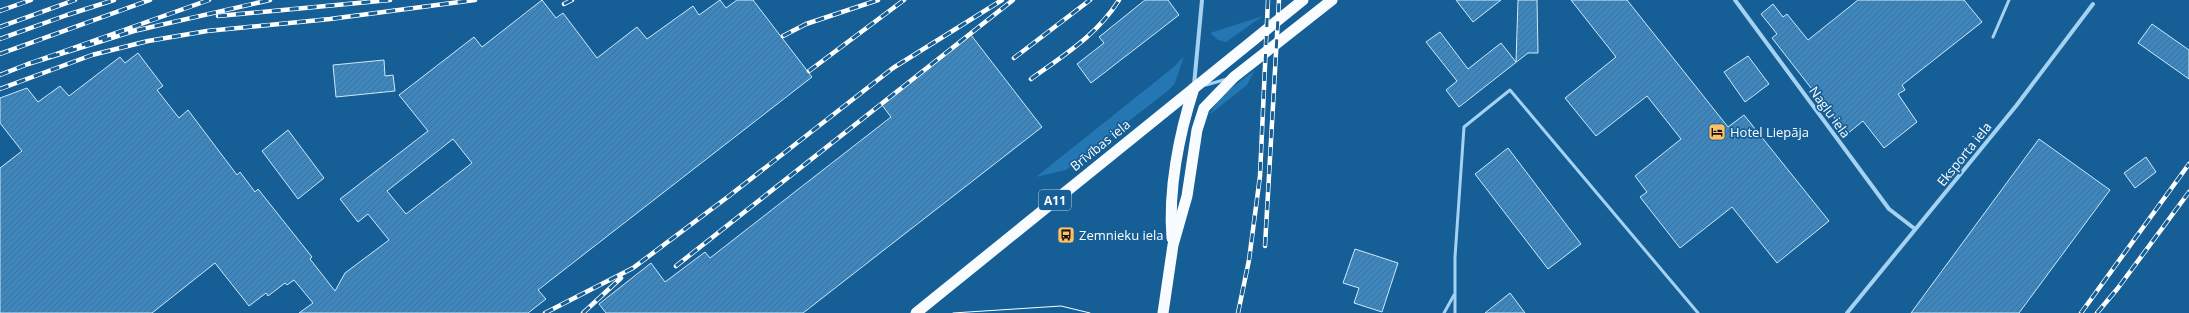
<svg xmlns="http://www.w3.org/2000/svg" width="2189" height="313" viewBox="0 0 2189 313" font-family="'Open Sans',sans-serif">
  <defs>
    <pattern id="building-hatch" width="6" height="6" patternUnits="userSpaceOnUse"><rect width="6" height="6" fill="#3d87be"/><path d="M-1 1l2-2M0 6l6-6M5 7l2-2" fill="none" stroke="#436f90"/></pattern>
  </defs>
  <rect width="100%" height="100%" fill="#155e96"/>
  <!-- green -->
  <g fill="#2477b3">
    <polygon points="1263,16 1226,42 1218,40 1210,33"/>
    <polygon points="1184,56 1175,83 1170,89 1066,170 1036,177 1175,66"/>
    <polygon points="1255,70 1247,85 1209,115 1221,96"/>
  </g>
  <!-- building -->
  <g fill="url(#building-hatch)" stroke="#cde9fc" fill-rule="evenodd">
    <path d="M542,0L556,18L563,13L597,58L637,27L647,39L693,6L699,15L720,0L726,8L737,0H753L812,77L538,290L546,299L528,313H299L313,303L294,280L287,285L285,283L268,296L266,293L249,306L215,263L152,313H0V168L22,151L0,123V98L27,88L38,102L60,86L69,96L120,57L125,63L138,53L163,86L157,90L179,118L188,110L237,175L240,172L255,192L258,189L312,257L310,259L335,291L345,273L389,240L368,214L358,222L340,199L428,131L399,95L474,37L482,47ZM453,139L472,163L406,214L387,191Z"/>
    <polygon points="1145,0 1168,0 1179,15 1091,83 1077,64 1104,43 1099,37"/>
    <polygon points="1456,0 1501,0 1473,22"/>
    <polygon points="1518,0 1537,0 1538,53 1528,53 1459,107 1446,90 1457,81 1426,42 1440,32 1468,69 1501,43 1516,62"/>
    <polygon points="1571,0 1627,0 1728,127 1744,115 1829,221 1777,263 1732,207 1680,248 1640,197 1647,192 1635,176 1681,139 1647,96 1596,136 1565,98 1616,57"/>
    <polygon points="1858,0 1964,0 1982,22 1902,85 1905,90 1898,94 1917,122 1884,148 1863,121 1847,134 1772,38 1777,34 1761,14 1773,4 1783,17 1787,14 1808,40"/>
    <polygon points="2152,24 2189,50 2189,79 2138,43"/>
    <polygon points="971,35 1042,127 803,313 606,313 599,304 651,263 665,282 705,252 710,258 891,117 882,105"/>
    <polygon points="1748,56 1769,84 1745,102 1724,72"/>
    <polygon points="384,60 385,76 393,75 395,91 336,97 333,65"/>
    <polygon points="288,130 324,178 298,199 262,151"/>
    <polygon points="2039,139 2110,190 2019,313 1911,313"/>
    <polygon points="1508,148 1581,244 1548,269 1475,174"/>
    <polygon points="2146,157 2156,172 2135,188 2124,173"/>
    <polygon points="1355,249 1398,263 1382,312 1354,303 1359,288 1343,283"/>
    <polygon points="1510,293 1525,313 1485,313"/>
  </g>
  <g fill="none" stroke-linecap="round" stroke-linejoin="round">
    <!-- service -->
    <g stroke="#a6d2f2" stroke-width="3">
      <polyline points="1993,37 2009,0"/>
      <polyline points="1206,85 1227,79"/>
      <polyline points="1444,313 1454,295"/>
      <polyline points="1455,313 1455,257 1464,127 1510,90 1698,313"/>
    </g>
    <!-- minor -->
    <g stroke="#a6d2f2" stroke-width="4">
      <polyline points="1735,0 1889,209 1915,229"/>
      <polyline points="1194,85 1202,0"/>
      <polyline points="1847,313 2016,106 2093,4"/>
    </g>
    <!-- trunk -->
    <g stroke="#f8fcff" stroke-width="11">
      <path d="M1172,238C1168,190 1179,134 1194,88"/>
      <polyline points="916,313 1303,0"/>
      <polyline points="1163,313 1173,245 1187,196 1197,130 1204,108 1234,77 1332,0"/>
    </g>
    <!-- tram -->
    <polyline stroke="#fff" stroke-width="1" points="953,313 1061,306 1090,313"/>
    <!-- rail casing -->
    <g stroke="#fff" stroke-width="4.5">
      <g id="rail">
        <polyline points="209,0 28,64 134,31 270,0"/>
        <polyline points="564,4 572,0"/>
        <polyline points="0,11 31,0"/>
        <polyline points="218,16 390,0"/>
        <polyline points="0,27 75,0"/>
        <polyline points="783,36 806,24 878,0"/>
        <polyline points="0,39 67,15 114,0"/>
        <polyline points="0,54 150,0"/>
        <polyline points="1014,58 1090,0"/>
        <polyline points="809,71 904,0"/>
        <polyline points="0,75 28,64"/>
        <path d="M1031,79C1064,55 1097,35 1119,0"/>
        <polyline points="0,89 92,55 148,41 207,31 330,19 475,0"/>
        <polyline points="1265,246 1279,0"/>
        <polyline points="676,266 1013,0"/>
        <polyline points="545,313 633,268 729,196 893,68 1002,0"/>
        <polyline points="583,313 621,278"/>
        <polyline points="1238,313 1249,260 1260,176 1268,0"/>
        <polyline points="2081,313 2189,164"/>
        <polyline points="2097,313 2118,288 2189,192"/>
      </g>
    </g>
    <!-- rail -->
    <use href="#rail" stroke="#155e96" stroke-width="3" stroke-dasharray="9" stroke-linecap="butt"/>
  </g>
  <!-- icons -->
  <defs>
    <g id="hotel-square" transform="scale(0.9)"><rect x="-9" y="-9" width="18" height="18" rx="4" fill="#ffbf66" stroke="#155e96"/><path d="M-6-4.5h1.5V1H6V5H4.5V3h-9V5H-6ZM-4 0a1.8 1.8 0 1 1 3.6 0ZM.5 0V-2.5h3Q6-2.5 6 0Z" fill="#111"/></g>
    <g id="bus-square" transform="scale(0.9)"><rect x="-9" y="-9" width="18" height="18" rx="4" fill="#ffbf66" stroke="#155e96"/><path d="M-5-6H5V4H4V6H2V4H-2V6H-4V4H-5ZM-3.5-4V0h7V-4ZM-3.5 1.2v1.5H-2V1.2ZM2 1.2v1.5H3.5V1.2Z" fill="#111"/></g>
  </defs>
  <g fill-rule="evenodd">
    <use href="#hotel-square" x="1717" y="132"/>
    <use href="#bus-square" x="1066" y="235"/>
  </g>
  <g text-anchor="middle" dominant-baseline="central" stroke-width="3.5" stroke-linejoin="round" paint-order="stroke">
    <!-- shield labels -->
    <rect fill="#155e96" stroke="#b9cfe0" stroke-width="1" x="1039" y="190" width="32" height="20" rx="3"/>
    <g font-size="12" font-weight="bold" fill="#fff">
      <text x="1055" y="200">A11</text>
    </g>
    <!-- street labels -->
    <g font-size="13" fill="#fff" stroke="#155e96">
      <text transform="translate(1830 112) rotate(54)">Naglu iela</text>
      <text transform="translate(1100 145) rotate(-39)">Brīvības iela</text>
      <text transform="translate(1964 154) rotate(-51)">Eksporta iela</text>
    </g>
    <!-- poi labels -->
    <g font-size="13" fill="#fff" stroke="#155e96" text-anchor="start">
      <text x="1730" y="132">Hotel Liepāja</text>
      <text x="1079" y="235">Zemnieku iela</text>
    </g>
  </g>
</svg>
